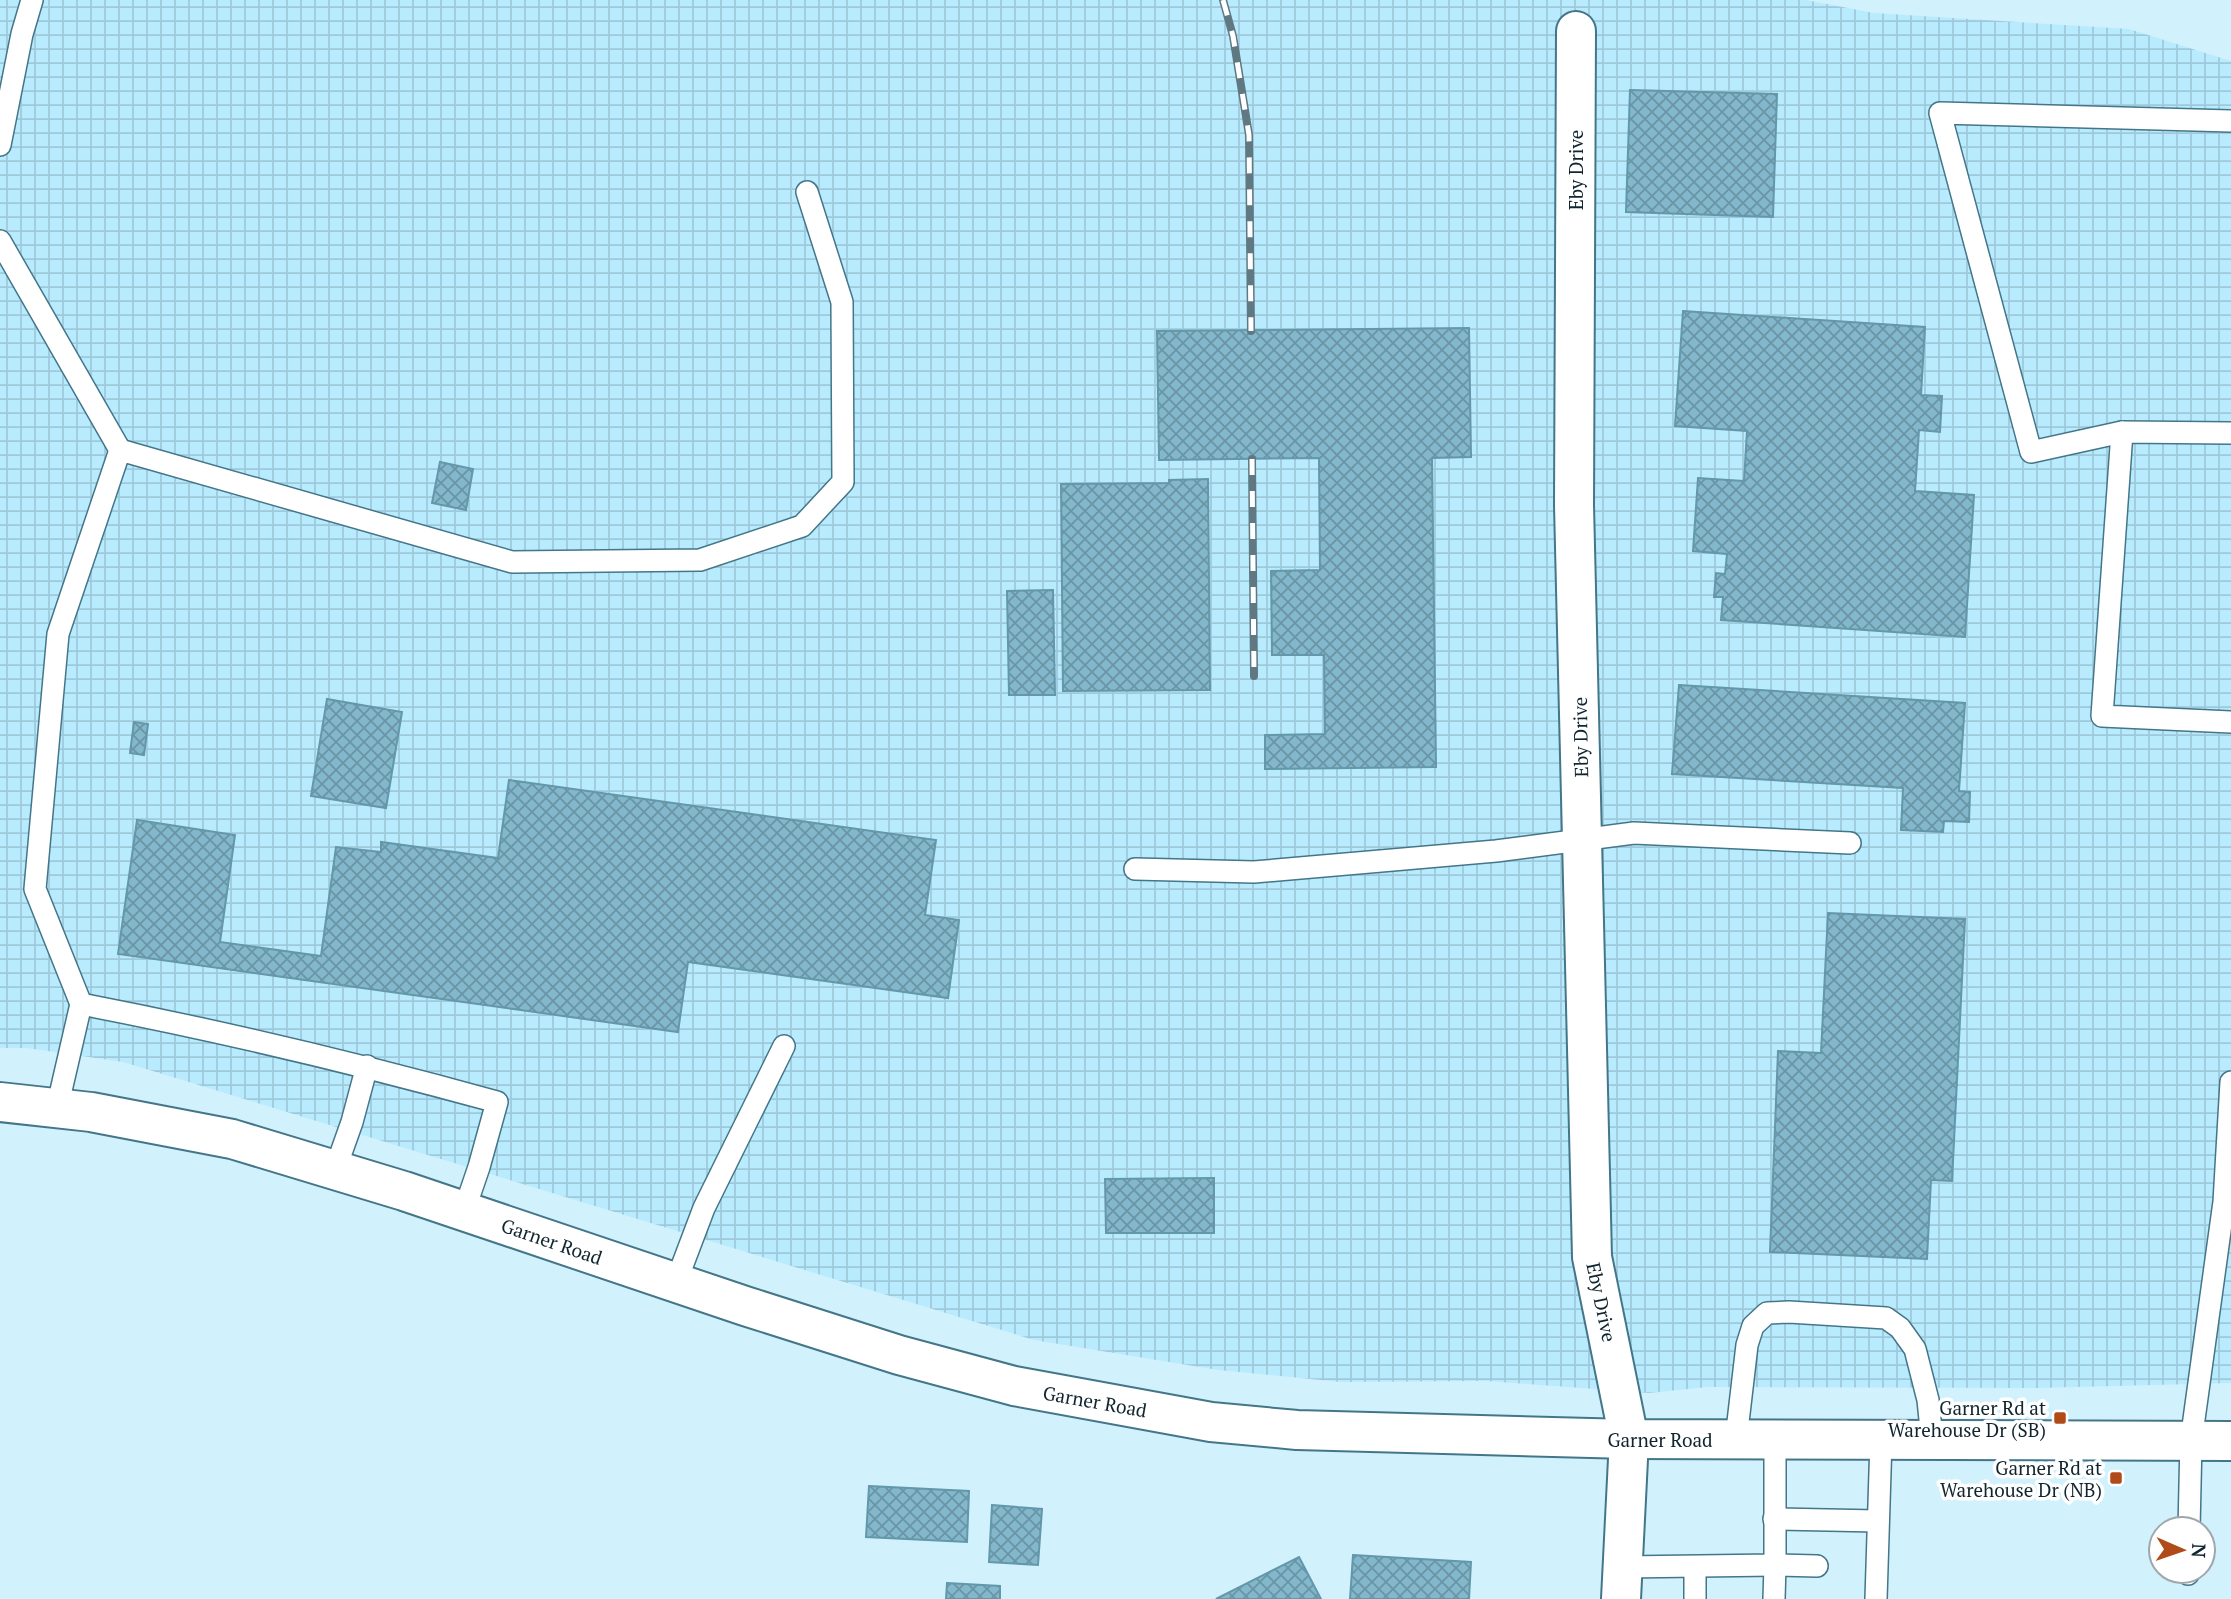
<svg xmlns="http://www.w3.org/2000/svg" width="2231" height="1599" viewBox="0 0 2231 1599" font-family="'PT Serif',serif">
  <defs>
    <pattern id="industrial-grid" width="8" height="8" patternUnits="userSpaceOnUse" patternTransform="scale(1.75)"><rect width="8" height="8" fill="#b9ebfe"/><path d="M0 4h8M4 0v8" fill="none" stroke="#9ec9da"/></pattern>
    <pattern id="building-cross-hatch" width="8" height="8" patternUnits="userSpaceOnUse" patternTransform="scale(1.75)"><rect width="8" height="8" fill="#83b7cb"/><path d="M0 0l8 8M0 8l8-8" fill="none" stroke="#6a95a5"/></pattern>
  </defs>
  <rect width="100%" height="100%" fill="#d1f1fd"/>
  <!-- industrial -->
  <polygon fill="url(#industrial-grid)" points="0,0 1806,0 1874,13 2129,29 2231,61 2231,1383 2037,1388 1708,1387 1649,1393 1487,1381 1341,1382 1218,1370 1034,1340 123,1062 27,1048 0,1048"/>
  <!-- building -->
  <g fill="url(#building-cross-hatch)" stroke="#6397aa" stroke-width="2">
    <polygon points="1630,90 1777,94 1773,217 1626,212"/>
    <polygon points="1683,311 1925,327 1921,395 1942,396 1940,432 1919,430 1915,491 1974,495 1965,637 1721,620 1723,597 1714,597 1716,573 1725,574 1727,554 1693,551 1698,478 1744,481 1747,431 1675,426"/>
    <polygon points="1469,328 1471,457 1432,458 1436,767 1265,769 1265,735 1325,734 1324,655 1272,655 1271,571 1320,570 1319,458 1159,460 1157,331"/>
    <polygon points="440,462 473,469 466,510 432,503"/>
    <polygon points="1208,479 1210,690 1063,691 1061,484 1169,483 1169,480"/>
    <polygon points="1053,590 1055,695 1009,695 1007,591"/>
    <polygon points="1679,685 1965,703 1959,791 1970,792 1969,822 1944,821 1943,832 1901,830 1903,788 1672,774"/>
    <polygon points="327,699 402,712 386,808 311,796"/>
    <polygon points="134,722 148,724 144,755 130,753"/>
    <polygon points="509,780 936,840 925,915 959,920 948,998 688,962 678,1032 118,954 137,820 235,835 220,942 321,956 336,847 381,852 381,842 498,858"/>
    <polygon points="1828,913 1965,919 1952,1181 1931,1180 1927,1259 1770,1252 1778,1051 1821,1053"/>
    <polygon points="1214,1178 1214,1233 1106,1233 1105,1179"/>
    <polygon points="869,1486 969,1491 967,1542 866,1537"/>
    <polygon points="992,1505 1042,1509 1038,1565 989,1562"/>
    <polygon points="1353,1555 1471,1562 1469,1599 1350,1599"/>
    <polygon points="1299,1557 1321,1599 1216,1599"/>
    <polygon points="947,1583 1000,1586 1000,1599 946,1599"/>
  </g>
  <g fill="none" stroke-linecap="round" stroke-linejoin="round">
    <!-- lane casing -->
    <g stroke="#437688" stroke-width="24">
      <g id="lane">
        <polyline points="2231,121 1940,113 2031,452 2122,432 2231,433"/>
        <polyline points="0,145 22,34 32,0"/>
        <polyline points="0,241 120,450"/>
        <polyline points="2122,432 2102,716 2231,722"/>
        <polyline points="1135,869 1254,872 1496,851 1634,833 1850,843"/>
        <polyline points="81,1004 35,889 58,634 120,450 512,562 700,560 802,526 843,482 842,302 807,192"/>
        <path d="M57,1108L81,1004C221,1031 359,1064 497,1102L479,1167L464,1211"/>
        <polyline points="335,1170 352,1122 367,1066"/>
        <polyline points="676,1282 704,1208 784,1046"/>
        <polyline points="1736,1439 1747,1345 1753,1326 1767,1313 1789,1312 1886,1318 1900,1328 1915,1349 1928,1400 1932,1439"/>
        <polyline points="1774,1519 1878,1521"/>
        <polyline points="2189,1529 2191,1441 2224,1202 2231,1082"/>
        <polyline points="1623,1567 1775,1565 1775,1439"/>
        <polyline points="2188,1574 2188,1571"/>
        <polyline points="1695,1599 1695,1567"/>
        <polyline points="1774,1599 1775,1565 1817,1566"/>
        <polyline points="1876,1599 1881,1440"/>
      </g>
    </g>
    <!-- street casing -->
    <g stroke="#437688" stroke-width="42">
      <polyline id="street" points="1576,31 1574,505 1592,1257 1629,1439 1621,1599"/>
    </g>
    <!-- secondary casing -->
    <g stroke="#437688" stroke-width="42">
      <polyline id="secondary" points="0,1102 91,1112 232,1139 404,1191 745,1306 899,1355 1014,1386 1211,1422 1297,1430 1629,1439 2231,1441"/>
    </g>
    <!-- lane -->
    <use href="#lane" stroke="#fff" stroke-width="21"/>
    <!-- street -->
    <use href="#street" stroke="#fff" stroke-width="38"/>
    <!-- secondary -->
    <use href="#secondary" stroke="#fff" stroke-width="38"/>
    <!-- rail casing -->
    <g stroke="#5f7882" stroke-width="8">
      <g id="rail">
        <polyline points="1223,0 1233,36 1249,135 1251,331"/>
        <polyline points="1252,459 1254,676"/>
      </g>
    </g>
    <!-- rail -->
    <use href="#rail" stroke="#fff" stroke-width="5" stroke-dasharray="16" stroke-linecap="butt"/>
  </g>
  <!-- markers -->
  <g fill="#b04b19" stroke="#fff" stroke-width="2.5">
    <rect x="2053" y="1411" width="14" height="14" rx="3.5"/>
    <rect x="2109" y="1471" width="14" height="14" rx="3.5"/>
  </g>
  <g text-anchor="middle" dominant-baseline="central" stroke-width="7" stroke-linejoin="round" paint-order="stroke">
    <!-- street labels -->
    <g font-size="19" fill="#10252d" stroke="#fff">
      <text transform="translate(1575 170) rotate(-90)">Eby Drive</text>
      <text transform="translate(1580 737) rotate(-91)">Eby Drive</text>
      <text transform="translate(552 1241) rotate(19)">Garner Road</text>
      <text transform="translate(1602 1302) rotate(78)">Eby Drive</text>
      <text transform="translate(1095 1401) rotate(10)">Garner Road</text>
      <text x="1660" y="1439">Garner Road</text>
    </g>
    <!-- poi labels -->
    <g font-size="19" fill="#10252d" stroke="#fff" text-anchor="end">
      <text x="2046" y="1407">Garner Rd at<tspan x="2046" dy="22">Warehouse Dr (SB)</tspan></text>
      <text x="2102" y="1467">Garner Rd at<tspan x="2102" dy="22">Warehouse Dr (NB)</tspan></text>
    </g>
  </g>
  <!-- north arrow -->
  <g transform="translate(2182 1550) rotate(92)"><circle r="33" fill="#ffffff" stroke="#9fa8ab" stroke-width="2"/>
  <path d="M0-5L12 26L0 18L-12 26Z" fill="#b04b19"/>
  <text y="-10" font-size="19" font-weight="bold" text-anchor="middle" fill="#10252d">N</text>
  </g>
</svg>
